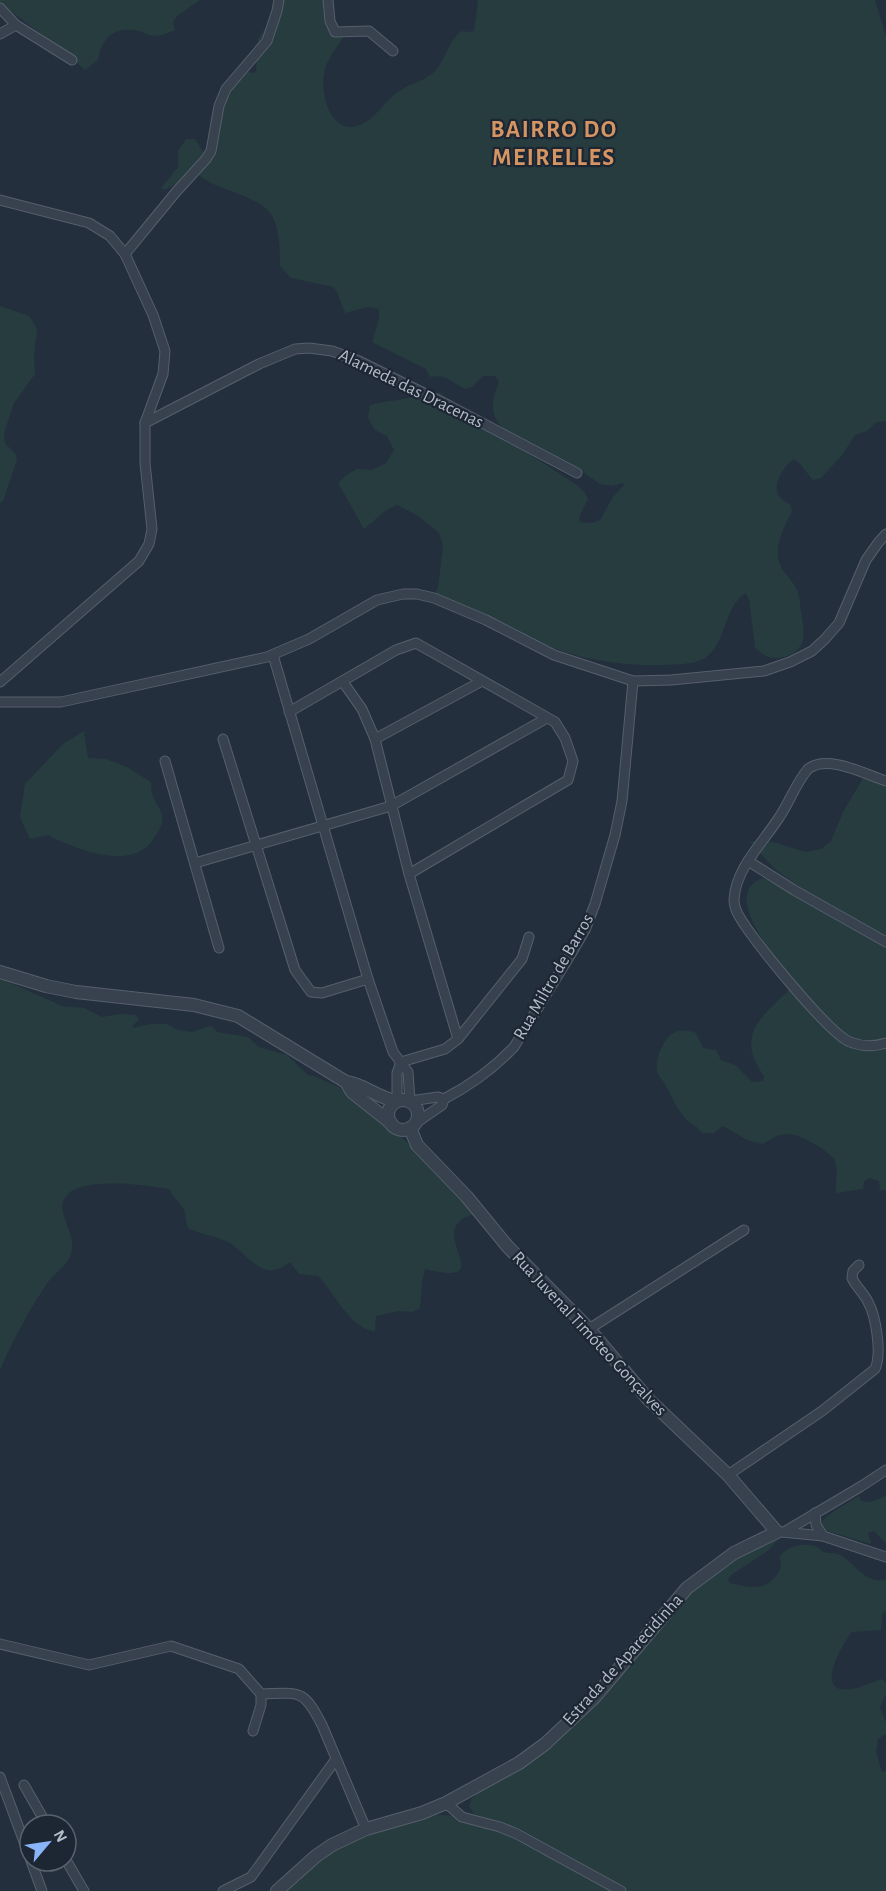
<svg xmlns="http://www.w3.org/2000/svg" width="886" height="1891" viewBox="0 0 886 1891" font-family="'Alegreya Sans',sans-serif">
  <rect width="100%" height="100%" fill="#242f3e"/>
  <!-- green -->
  <g fill="#263c3f">
    <path d="M0,0H200L177,16L173,22L175,31H173C167,33 161,36 155,36C150,36 146,33 142,32C117,25 102,35 98,60L85,70L64,51L0,3Z"/>
    <path d="M276,0H328L325,21C330,28 339,30 343,38C337,47 330,56 326,66C318,87 328,137 360,125C377,118 383,102 398,92C408,84 425,81 434,72C446,60 448,40 462,31L470,32L474,31L478,0H875L886,36V421L875,423L867,431L855,435L843,454L821,478L813,480C806,473 803,465 794,459C779,470 766,495 790,504L792,511C786,524 777,539 778,554C778,570 791,577 797,590C800,596 800,605 801,612C805,634 808,653 779,658C769,659 763,655 755,648L749,600L746,593C723,607 727,643 705,658C694,665 677,664 664,665C629,666 589,661 556,649C530,639 506,625 481,613C466,606 449,601 433,596L438,588L443,546L439,533L417,515L397,505L385,511L364,529L338,483L345,476L357,469L372,470L386,463L394,450L387,436L375,430L368,418L370,405C388,400 407,400 424,394L426,392L441,393L450,402L577,485L585,493L588,499L579,518L580,522L592,523L600,520L613,497L624,485L623,483L612,486L600,484L577,468L505,430C489,415 491,402 499,382L495,376H483L472,387L466,389C452,384 448,373 430,377L426,369L372,342L379,319V309L368,307L345,313L337,292L333,287L291,278L280,266C280,250 280,231 272,216C263,199 227,191 211,183C205,180 200,176 195,173C183,177 175,186 164,190L161,188L178,167V151L186,139H195L205,155L214,128L241,69L253,73L256,72L258,39L273,16Z"/>
    <polygon points="0,306 29,316 37,329 34,355 35,374 14,403 4,433 5,443 16,455 17,460 3,501 0,503"/>
    <path d="M84,731L88,758L106,759L127,767L151,782C152,787 151,792 153,796C156,806 164,811 162,822C161,828 157,833 154,838C133,873 75,849 48,835L30,839L20,817L25,784L63,744Z"/>
    <path d="M863,778L886,787V1190H880L879,1181L870,1178L864,1181L863,1189L836,1193C835,1183 839,1168 834,1159C829,1151 799,1134 789,1134C779,1133 771,1139 763,1144L749,1141L723,1126L714,1133H702C697,1125 691,1125 685,1118C676,1108 672,1097 666,1086C664,1082 660,1078 658,1074C653,1063 663,1038 674,1033C681,1028 689,1031 696,1033L703,1048L716,1050L721,1060L735,1065L752,1082L763,1081L764,1076C733,1034 764,1015 793,986L790,978C776,958 719,893 763,878L801,888L775,869L750,842L766,840L806,852L821,849L831,841L843,812Z"/>
    <path d="M0,978L62,1006L84,1008L102,1017L120,1014L136,1015L139,1020L133,1025V1028L150,1024H166L178,1030L191,1032L211,1026L217,1032L248,1037L259,1047L287,1055L308,1075L314,1076L339,1087L378,1116L437,1170L474,1214C470,1216 464,1217 461,1220C435,1240 497,1287 425,1269L422,1283L420,1308L413,1312L399,1311L376,1316L375,1331C352,1331 334,1292 318,1276L299,1274L290,1262C263,1284 250,1256 230,1243C218,1237 202,1234 189,1229C185,1223 187,1216 184,1210C180,1202 173,1197 169,1189C146,1185 54,1171 63,1212C66,1227 77,1240 70,1257C65,1267 52,1275 46,1285C28,1312 13,1340 0,1370Z"/>
    <path d="M859,1496L861,1501L871,1502L886,1496V1543L874,1531L868,1533L871,1544L827,1531L821,1526V1522C835,1509 844,1505 859,1496Z"/>
    <path d="M782,1536L766,1552L731,1575L728,1580L730,1583C747,1587 764,1592 776,1576C781,1569 783,1566 779,1558C784,1547 805,1541 817,1547C821,1549 819,1551 824,1552C831,1554 836,1552 842,1556C858,1567 865,1583 886,1580V1611L882,1614L881,1630L852,1632C844,1641 819,1684 840,1689C853,1692 870,1683 882,1679L886,1683V1694L880,1707L886,1723V1734L878,1739L876,1752L882,1772L886,1771V1891H282C319,1853 351,1838 402,1824C413,1821 426,1816 438,1815C460,1814 485,1824 506,1829L515,1828L474,1814L469,1806L472,1798L486,1786L534,1756L673,1601L754,1538Z"/>
  </g>
  <g fill="none" stroke-linecap="round" stroke-linejoin="round">
    <!-- minor casing -->
    <g stroke="#565f6c" stroke-width="11">
      <g id="minor">
        <polyline points="328,0 330,21 335,32 369,31 393,51"/>
        <polyline points="0,8 16,25 72,60"/>
        <polyline points="0,34 16,25"/>
        <polyline points="0,200 89,223 110,236 125,254 153,315 165,351 163,374 145,423"/>
        <polyline points="125,254 176,192 206,159 211,151 219,106 226,89 267,41 277,11 279,0"/>
        <path d="M273,655L368,979L393,1052L408,1072L410,1101L438,1097L444,1099C471,1085 493,1069 514,1047L571,954L585,930L595,904L615,835L622,801L633,681"/>
        <polyline points="0,682 139,561 149,544 152,529 145,463 145,423 259,364 295,349 309,348 332,351 359,361 450,406 577,473"/>
        <polyline points="343,682 362,709 375,739 409,874 458,1039"/>
        <polyline points="0,702 61,702 267,657 309,639 377,600 403,594 417,594 434,598 486,620 554,655 633,681 671,680 764,671 790,662 812,651 825,639 839,623 866,560 878,543 886,534"/>
        <polyline points="289,712 396,650 416,643 555,722 565,738 573,761 568,780 409,874"/>
        <polyline points="223,739 295,970 311,992 322,993 368,979"/>
        <polyline points="375,739 482,681"/>
        <polyline points="165,761 219,948"/>
        <path d="M886,781C864,774 828,754 808,769C796,783 790,801 780,816C764,842 736,867 734,899C734,905 736,911 739,916C753,940 828,1033 850,1042C863,1047 874,1047 886,1043"/>
        <polyline points="748,861 794,890 886,942"/>
        <polyline points="195,863 391,806 547,718"/>
        <polyline points="401,1062 445,1049 458,1039 522,959 529,937"/>
        <polyline points="397,1101 397,1073 401,1062"/>
        <polyline points="416,1123 442,1105 444,1099"/>
        <polyline points="589,1329 744,1230"/>
        <path d="M728,1475L822,1411L875,1369C882,1354 876,1316 868,1302C864,1293 856,1287 852,1278L853,1271L859,1265"/>
        <polyline points="815,1513 816,1525 823,1536"/>
        <polyline points="782,1532 823,1536 886,1557"/>
        <polyline points="784,1532 860,1487 886,1470"/>
        <path d="M0,1644L89,1665L171,1646L239,1669L261,1694C300,1693 303,1688 322,1725L366,1829"/>
        <polyline points="253,1731 261,1705 261,1694"/>
        <polyline points="0,1777 30,1858"/>
        <polyline points="24,1785 47,1825"/>
        <polyline points="446,1803 462,1817 500,1827 517,1834 621,1891"/>
        <polyline points="66,1860 84,1891"/>
        <polyline points="31,1861 42,1891"/>
        <polyline points="223,1891 251,1877 336,1759"/>
      </g>
    </g>
    <!-- tertiary casing -->
    <g stroke="#565f6c" stroke-width="14">
      <g id="tertiary">
        <path d="M0,972L46,986L76,992L194,1005L238,1016L346,1082C364,1084 379,1099 397,1101"/>
        <polyline points="346,1082 352,1092 391,1123"/>
        <circle cx="403" cy="1115" r="15"/>
        <polyline points="277,1891 316,1856 332,1845 366,1829 422,1813 446,1803 519,1763 545,1744 594,1698 687,1588 734,1553 777,1532 728,1475 648,1399 589,1329 508,1247 467,1197 417,1145 410,1128"/>
      </g>
    </g>
    <!-- minor -->
    <use href="#minor" stroke="#38414e" stroke-width="9"/>
    <!-- tertiary -->
    <use href="#tertiary" stroke="#38414e" stroke-width="12"/>
  </g>
  <g text-anchor="middle" dominant-baseline="central" stroke-width="4.5" stroke-linejoin="round" paint-order="stroke">
    <!-- street labels -->
    <g font-size="18" fill="#b4bcc9" stroke="#1d2633">
      <text transform="translate(411 389) rotate(26)">Alameda das Dracenas</text>
      <text transform="translate(554 977) rotate(-60)">Rua Miltro de Barros</text>
      <text transform="translate(589 1334) rotate(47)">Rua Juvenal Timóteo Gonçalves</text>
      <text transform="translate(623 1660) rotate(-48)">Estrada de Aparecidinha</text>
    </g>
    <!-- district labels -->
    <g font-size="24" font-weight="bold" letter-spacing="1.5" fill="#d59563" stroke="#1d2633">
      <text x="554" y="130">BAIRRO DO<tspan x="554" dy="28">MEIRELLES</tspan></text>
    </g>
  </g>
  <!-- north arrow -->
  <g transform="translate(48 1843) rotate(61)"><circle r="28" fill="#1d2633" stroke="#59626f" stroke-width="1.5"/>
  <path d="M0-4.5L10 22L0 15L-10 22Z" fill="#8ab4f8"/>
  <text y="-9" font-size="16" font-weight="bold" text-anchor="middle" fill="#b4bcc9">N</text>
  </g>
</svg>
